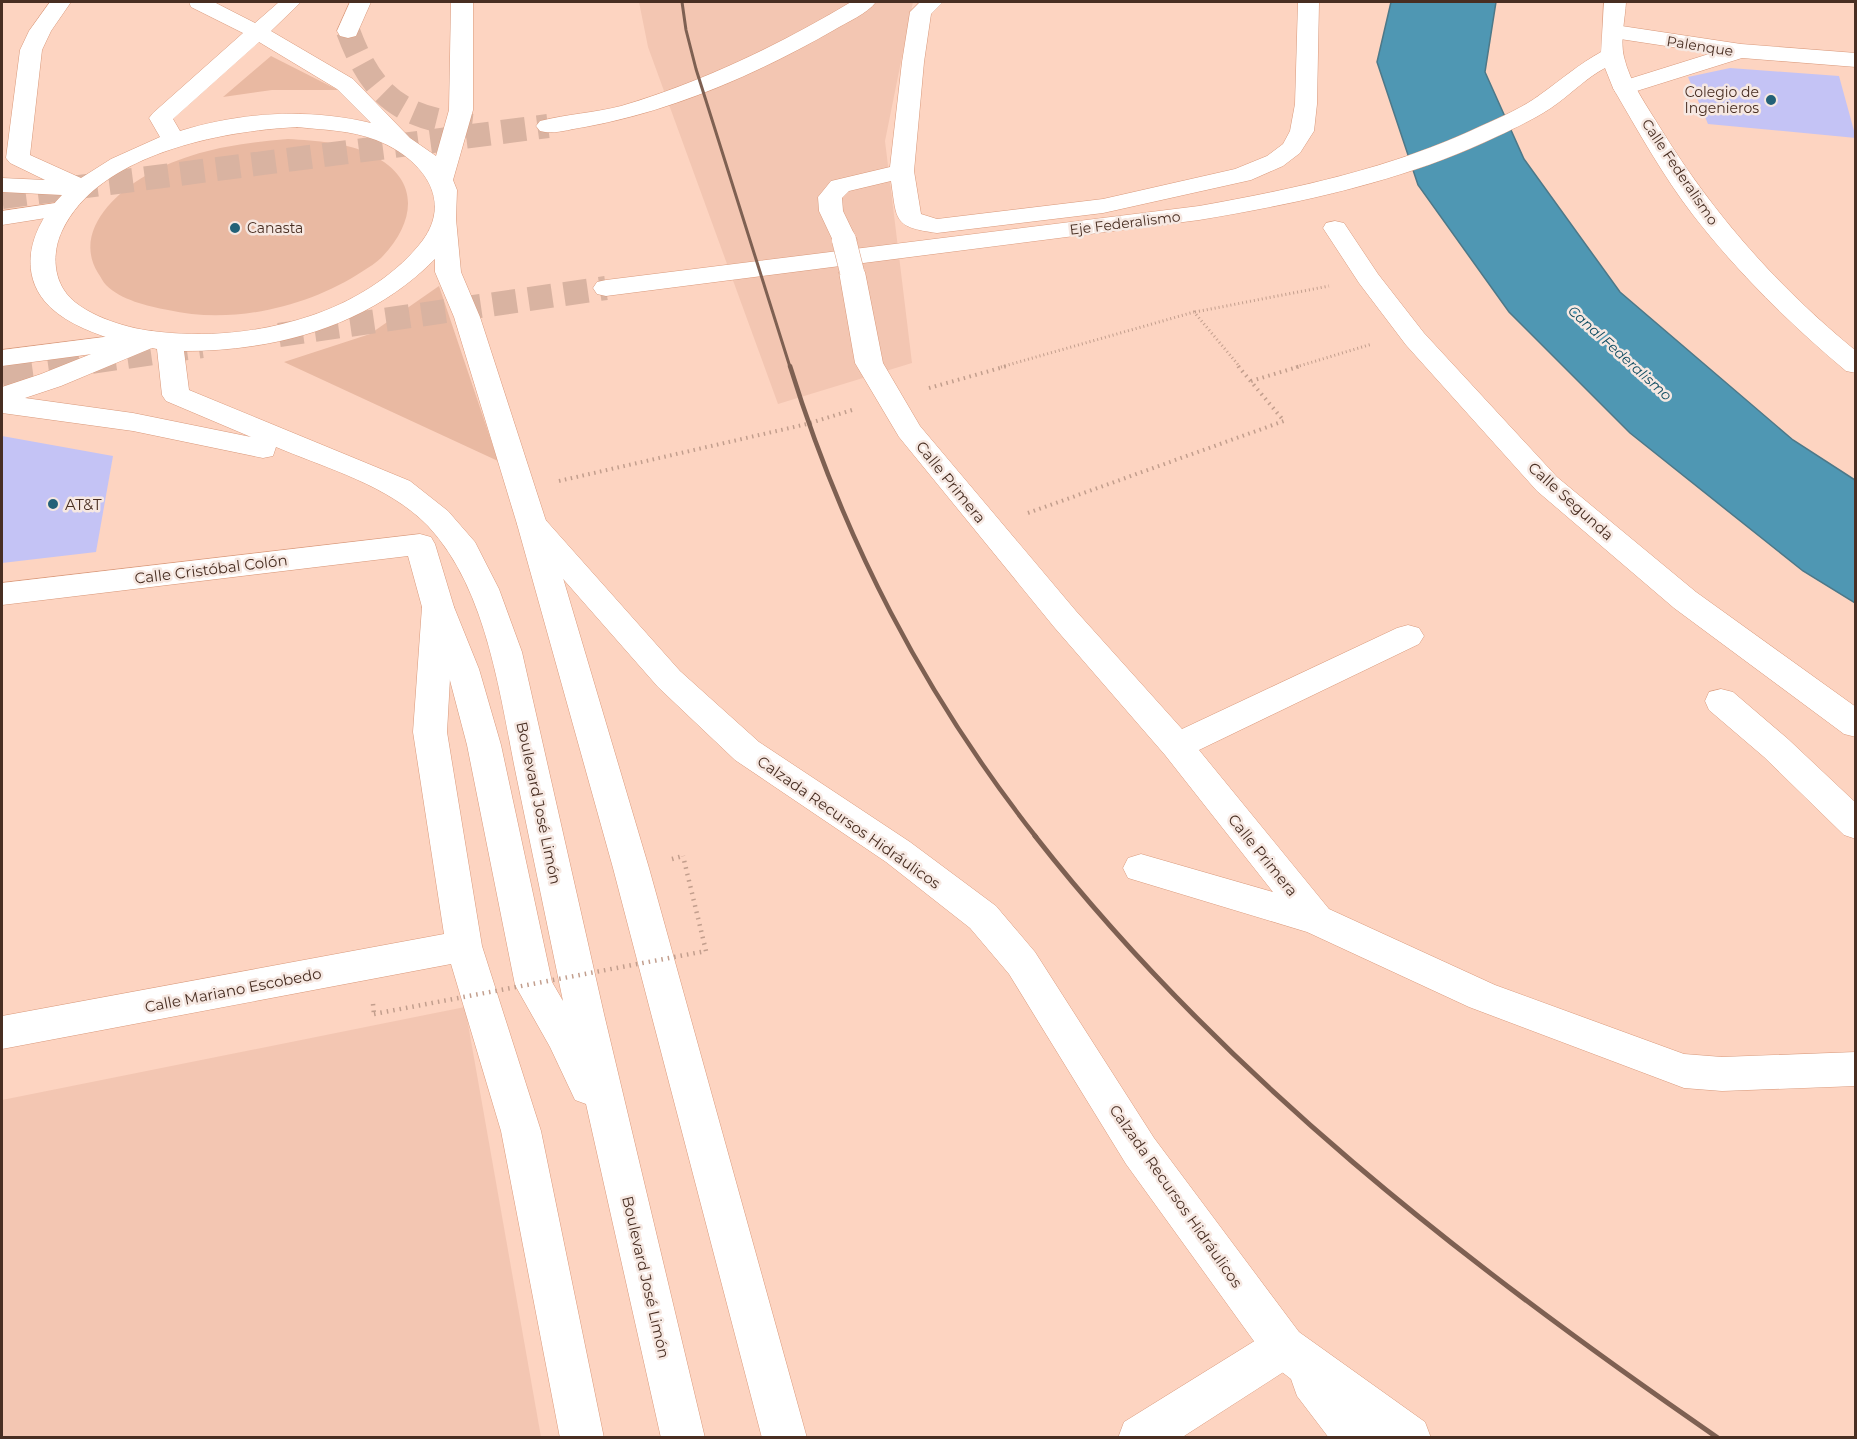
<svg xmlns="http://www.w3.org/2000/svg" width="1857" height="1439" viewBox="0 0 1857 1439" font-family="Montserrat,sans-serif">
  <rect width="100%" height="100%" fill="#fdd4c1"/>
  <!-- built -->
  <g fill="#f3c6b2">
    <polygon points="639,2 913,2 885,141 912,363 778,404 648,47"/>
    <polygon points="465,1007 541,1437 2,1438 2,1100"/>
  </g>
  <!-- green -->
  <g fill="#e9b9a2">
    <polygon points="271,56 338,90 272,90 223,97"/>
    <path d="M288,139C317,141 346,142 372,155C422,180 415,223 381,258C376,263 369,267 363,271C309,307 232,325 168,310C147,306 121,300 106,285C103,282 101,277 98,273C74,234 111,196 145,176C189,150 238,143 288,139Z"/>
    <polygon points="439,286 498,461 284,362 370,334"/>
  </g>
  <!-- water -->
  <polygon fill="#4f97b3" stroke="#4d7888" stroke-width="1.5" points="1391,2 1496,2 1485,72 1524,159 1620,292 1793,440 1855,480 1855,603 1803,571 1630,433 1509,312 1418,185 1377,62"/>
  <!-- building -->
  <g fill="#c4c3f5">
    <polygon points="1730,68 1839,76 1856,138 1708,124 1688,77"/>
    <polygon points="2,436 113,456 96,552 2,563"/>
  </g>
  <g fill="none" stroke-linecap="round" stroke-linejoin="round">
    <!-- major-tunnel-far1 -->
    <g stroke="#d9b3a1" stroke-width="24" stroke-dasharray="24 12" stroke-linecap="butt">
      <path d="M348,31C373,98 402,118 472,126"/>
      <polyline points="2,197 548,126"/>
      <polyline points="279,335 606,288"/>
      <polyline points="56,367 202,346"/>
    </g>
    <!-- major-tunnel -->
    <polyline stroke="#d9b3a1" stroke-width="31" stroke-dasharray="31 16" stroke-linecap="butt" points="2,375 66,366"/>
    <!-- minor casing -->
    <g stroke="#d9997b" stroke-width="1">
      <g id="minor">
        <path d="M920,2H943L931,14L924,62L914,171L921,214L937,219L1103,199L1235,169L1267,156L1283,144L1290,131L1295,104L1298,2H1319L1317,104L1314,131L1300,153L1283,166L1251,180L1103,213L937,233C893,227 897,221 891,181L849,191L842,198L843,211L857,240L853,245L844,248L835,245L819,211L818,197L831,181L890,167L902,62L910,12Z"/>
        <polygon points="1615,25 1741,44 1856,53 1856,67 1742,58 1624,95 1616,93 1613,88 1616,83 1712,53 1607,37 1604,32 1607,27"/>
        <polygon points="62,202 71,204 74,209 71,214 2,225 2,211"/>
        <polygon points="1335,221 1344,223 1378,274 1424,333 1557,477 1696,592 1856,707 1856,737 1844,734 1674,608 1537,491 1406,345 1359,283 1323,228 1326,223"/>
        <polygon points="852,264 861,267 865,272 883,363 920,426 1076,611 1182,729 1397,628 1408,625 1419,628 1424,636 1419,644 1199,750 1329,909 1495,985 1684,1054 1722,1057 1856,1052 1856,1086 1722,1091 1684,1088 1469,1007 1307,932 1128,878 1123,868 1128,858 1141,854 1273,892 1165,755 1054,627 899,437 855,363 839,272 843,267"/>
        <polygon points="151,331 160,333 164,339 160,345 2,366 2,350"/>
        <polygon points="420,534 431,537 435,544 454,607 447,732 482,946 541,1131 604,1438 560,1438 501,1131 451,964 2,1049 2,1016 444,934 413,732 422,607 408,556 2,605 2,583"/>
        <polygon points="1721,689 1733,692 1788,739 1856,803 1856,839 1844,835 1764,757 1709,710 1705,701 1709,692"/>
        <polygon points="1284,1326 1299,1332 1306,1347 1299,1362 1181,1438 1118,1438 1124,1422 1269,1332"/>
      </g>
    </g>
    <!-- major casing -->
    <g stroke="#d9997b" stroke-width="1">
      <g id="major">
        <path d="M50,2H71L51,31L42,50L30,155L81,178L111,159L160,137L149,118L153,113L243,33L191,7L189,2H214L255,23L279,2H301L271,31L353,79L410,138L436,156L449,110L451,2H473V110L453,180L457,190L456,219L461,272L480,317L547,524L649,868L807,1438H762L613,868L517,524L454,317L435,272V259C369,326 276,351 184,351L189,390L410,481L448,511L475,542L499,589L522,652L604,1014L705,1438H661L586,1104L575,1100L550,1047L515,985L467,745L447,669L422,607L427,599L438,596L449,599L454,607L479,669L501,745L552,982L563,1001C548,929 533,856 518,784C500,700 489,591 428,526C388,485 328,469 276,447L273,456L263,458L133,431L2,413V387L41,374L121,342C96,334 69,325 50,307C15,273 32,225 62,195L2,192V178L45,180L10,163L6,158L20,50L29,31ZM259,42L337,89L371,123C307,108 242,112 180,131L173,119ZM297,127C324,130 350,130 376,140C420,157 457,200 419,245C392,278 350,303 310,316C259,333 205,338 152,331C126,328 79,314 64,290C53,273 53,250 62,231C98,154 221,131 297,127ZM152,348L157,349L162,395L166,401L251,437L133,413L25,398L61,386Z"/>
        <polygon points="350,2 371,2 356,36 348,38 340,36 337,31"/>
        <path d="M851,2H876C867,14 847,22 834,30C757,74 673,111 585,127C570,129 554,135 540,131L536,126L540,121C567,114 594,113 621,106C702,82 779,45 851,2Z"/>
        <path d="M1604,2H1626C1625,19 1620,41 1624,57C1630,83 1647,106 1661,129C1714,215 1778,287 1856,351V373L1846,371C1790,324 1738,273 1693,215C1663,176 1638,131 1613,88L1605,68C1588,77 1574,91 1558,103C1541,116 1517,127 1498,136C1405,181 1300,203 1199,220L606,296L597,294L593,288L597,282L606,280L1199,206C1294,189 1393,168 1481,126C1501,117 1524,107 1541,94C1562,79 1579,64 1601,52Z"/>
      </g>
    </g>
    <!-- highway casing -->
    <g stroke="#d9997b" stroke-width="1">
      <polygon id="highway" points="532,514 543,517 680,671 759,742 910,842 996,906 1035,952 1154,1138 1299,1332 1425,1422 1431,1438 1329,1438 1297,1396 1291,1379 1269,1362 1126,1164 1009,974 970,928 886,862 735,760 658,687 521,531 517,524 521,517"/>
    </g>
    <!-- path-far2 -->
    <g stroke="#c29e8d" stroke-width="3" stroke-dasharray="1 3" stroke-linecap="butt">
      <polyline points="1195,312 1329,286"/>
      <polyline points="1001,367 1194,312 1240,367"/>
      <polyline points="1296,367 1372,344"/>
    </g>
    <!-- path-far1 -->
    <g stroke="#c29e8d" stroke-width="4" stroke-dasharray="1.5 4.5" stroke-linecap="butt">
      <polyline points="1251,381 1301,366"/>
      <polyline points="929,388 1007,366"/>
      <polyline points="559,481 807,424 852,410"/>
      <polyline points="1028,513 1284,421 1238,366"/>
    </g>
    <!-- path -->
    <g stroke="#c29e8d" stroke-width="4.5" stroke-dasharray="1.5 5" stroke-linecap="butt">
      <polyline points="672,859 683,856"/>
      <polyline points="373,1004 374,1014"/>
    </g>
    <!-- minor -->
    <use href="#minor" fill="#fff" fill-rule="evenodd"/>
    <!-- major -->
    <use href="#major" fill="#fff" fill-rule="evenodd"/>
    <!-- highway -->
    <use href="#highway" fill="#fff" fill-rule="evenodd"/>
    <!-- rail-far2 -->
    <polyline stroke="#7e6052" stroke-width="3" points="682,2 686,30 696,69 790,367"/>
    <!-- rail-far1 -->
    <path stroke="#7e6052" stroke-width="4.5" d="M790,366C844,540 923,693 1036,837"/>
    <!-- rail -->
    <path stroke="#7e6052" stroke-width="5" d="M1035,836C1223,1076 1468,1266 1718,1438"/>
    <!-- minor-bridge casing -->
    <g stroke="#d9997b" stroke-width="25" stroke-linecap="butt">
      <polyline id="minor-bridge" points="844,240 852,272"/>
    </g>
    <!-- path-bridge -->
    <polyline stroke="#c29e8d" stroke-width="4.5" stroke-dasharray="1.5 5" stroke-linecap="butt" points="374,1014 706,951 683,856"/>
    <!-- minor-bridge -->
    <use href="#minor-bridge" stroke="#fff" stroke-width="24"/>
  </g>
  <!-- markers -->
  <g fill="#236177" stroke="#f6e8e2" stroke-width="2">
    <circle cx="1771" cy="100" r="6"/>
    <circle cx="235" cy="228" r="6"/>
    <circle cx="53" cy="504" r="6"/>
  </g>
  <g text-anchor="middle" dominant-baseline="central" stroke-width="5" stroke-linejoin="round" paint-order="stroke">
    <!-- far-street labels -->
    <g font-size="14" fill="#482e22" stroke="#f6e8e2">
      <text transform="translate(1700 46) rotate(9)">Palenque</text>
      <text transform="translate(1680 172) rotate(56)">Calle Federalismo</text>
      <text transform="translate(1125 223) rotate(-7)">Eje Federalismo</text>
    </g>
    <!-- far-poi labels -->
    <g font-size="14" fill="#482e22" stroke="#f6e8e2" text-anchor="end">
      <text x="1759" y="92">Colegio de<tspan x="1759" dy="16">Ingenieros</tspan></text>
      <text x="247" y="228" text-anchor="start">Canasta</text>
    </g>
    <!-- far-water labels -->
    <g font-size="14" font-style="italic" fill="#104d62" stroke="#f6e8e2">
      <text transform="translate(1620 353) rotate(42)">Canal Federalismo</text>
    </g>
    <!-- street labels -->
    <g font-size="15" fill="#482e22" stroke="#f6e8e2">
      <text transform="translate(951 482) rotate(51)">Calle Primera</text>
      <text transform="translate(1571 501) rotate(42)">Calle Segunda</text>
      <text transform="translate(211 569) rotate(-7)">Calle Cristóbal Colón</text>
      <text transform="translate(539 803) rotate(78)">Boulevard José Limón</text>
      <text transform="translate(849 822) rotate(35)">Calzada Recursos Hidráulicos</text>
      <text transform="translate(1263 855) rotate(51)">Calle Primera</text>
      <text transform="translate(233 990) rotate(-11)">Calle Mariano Escobedo</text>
      <text transform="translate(1176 1196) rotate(55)">Calzada Recursos Hidráulicos</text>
      <text transform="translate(646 1277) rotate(77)">Boulevard José Limón</text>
    </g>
    <!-- poi labels -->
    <g font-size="15" fill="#482e22" stroke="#f6e8e2" text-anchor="start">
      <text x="65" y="504">AT&amp;T</text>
    </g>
  </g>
  <!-- border -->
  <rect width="1857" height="1439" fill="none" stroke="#482e22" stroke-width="6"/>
</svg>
